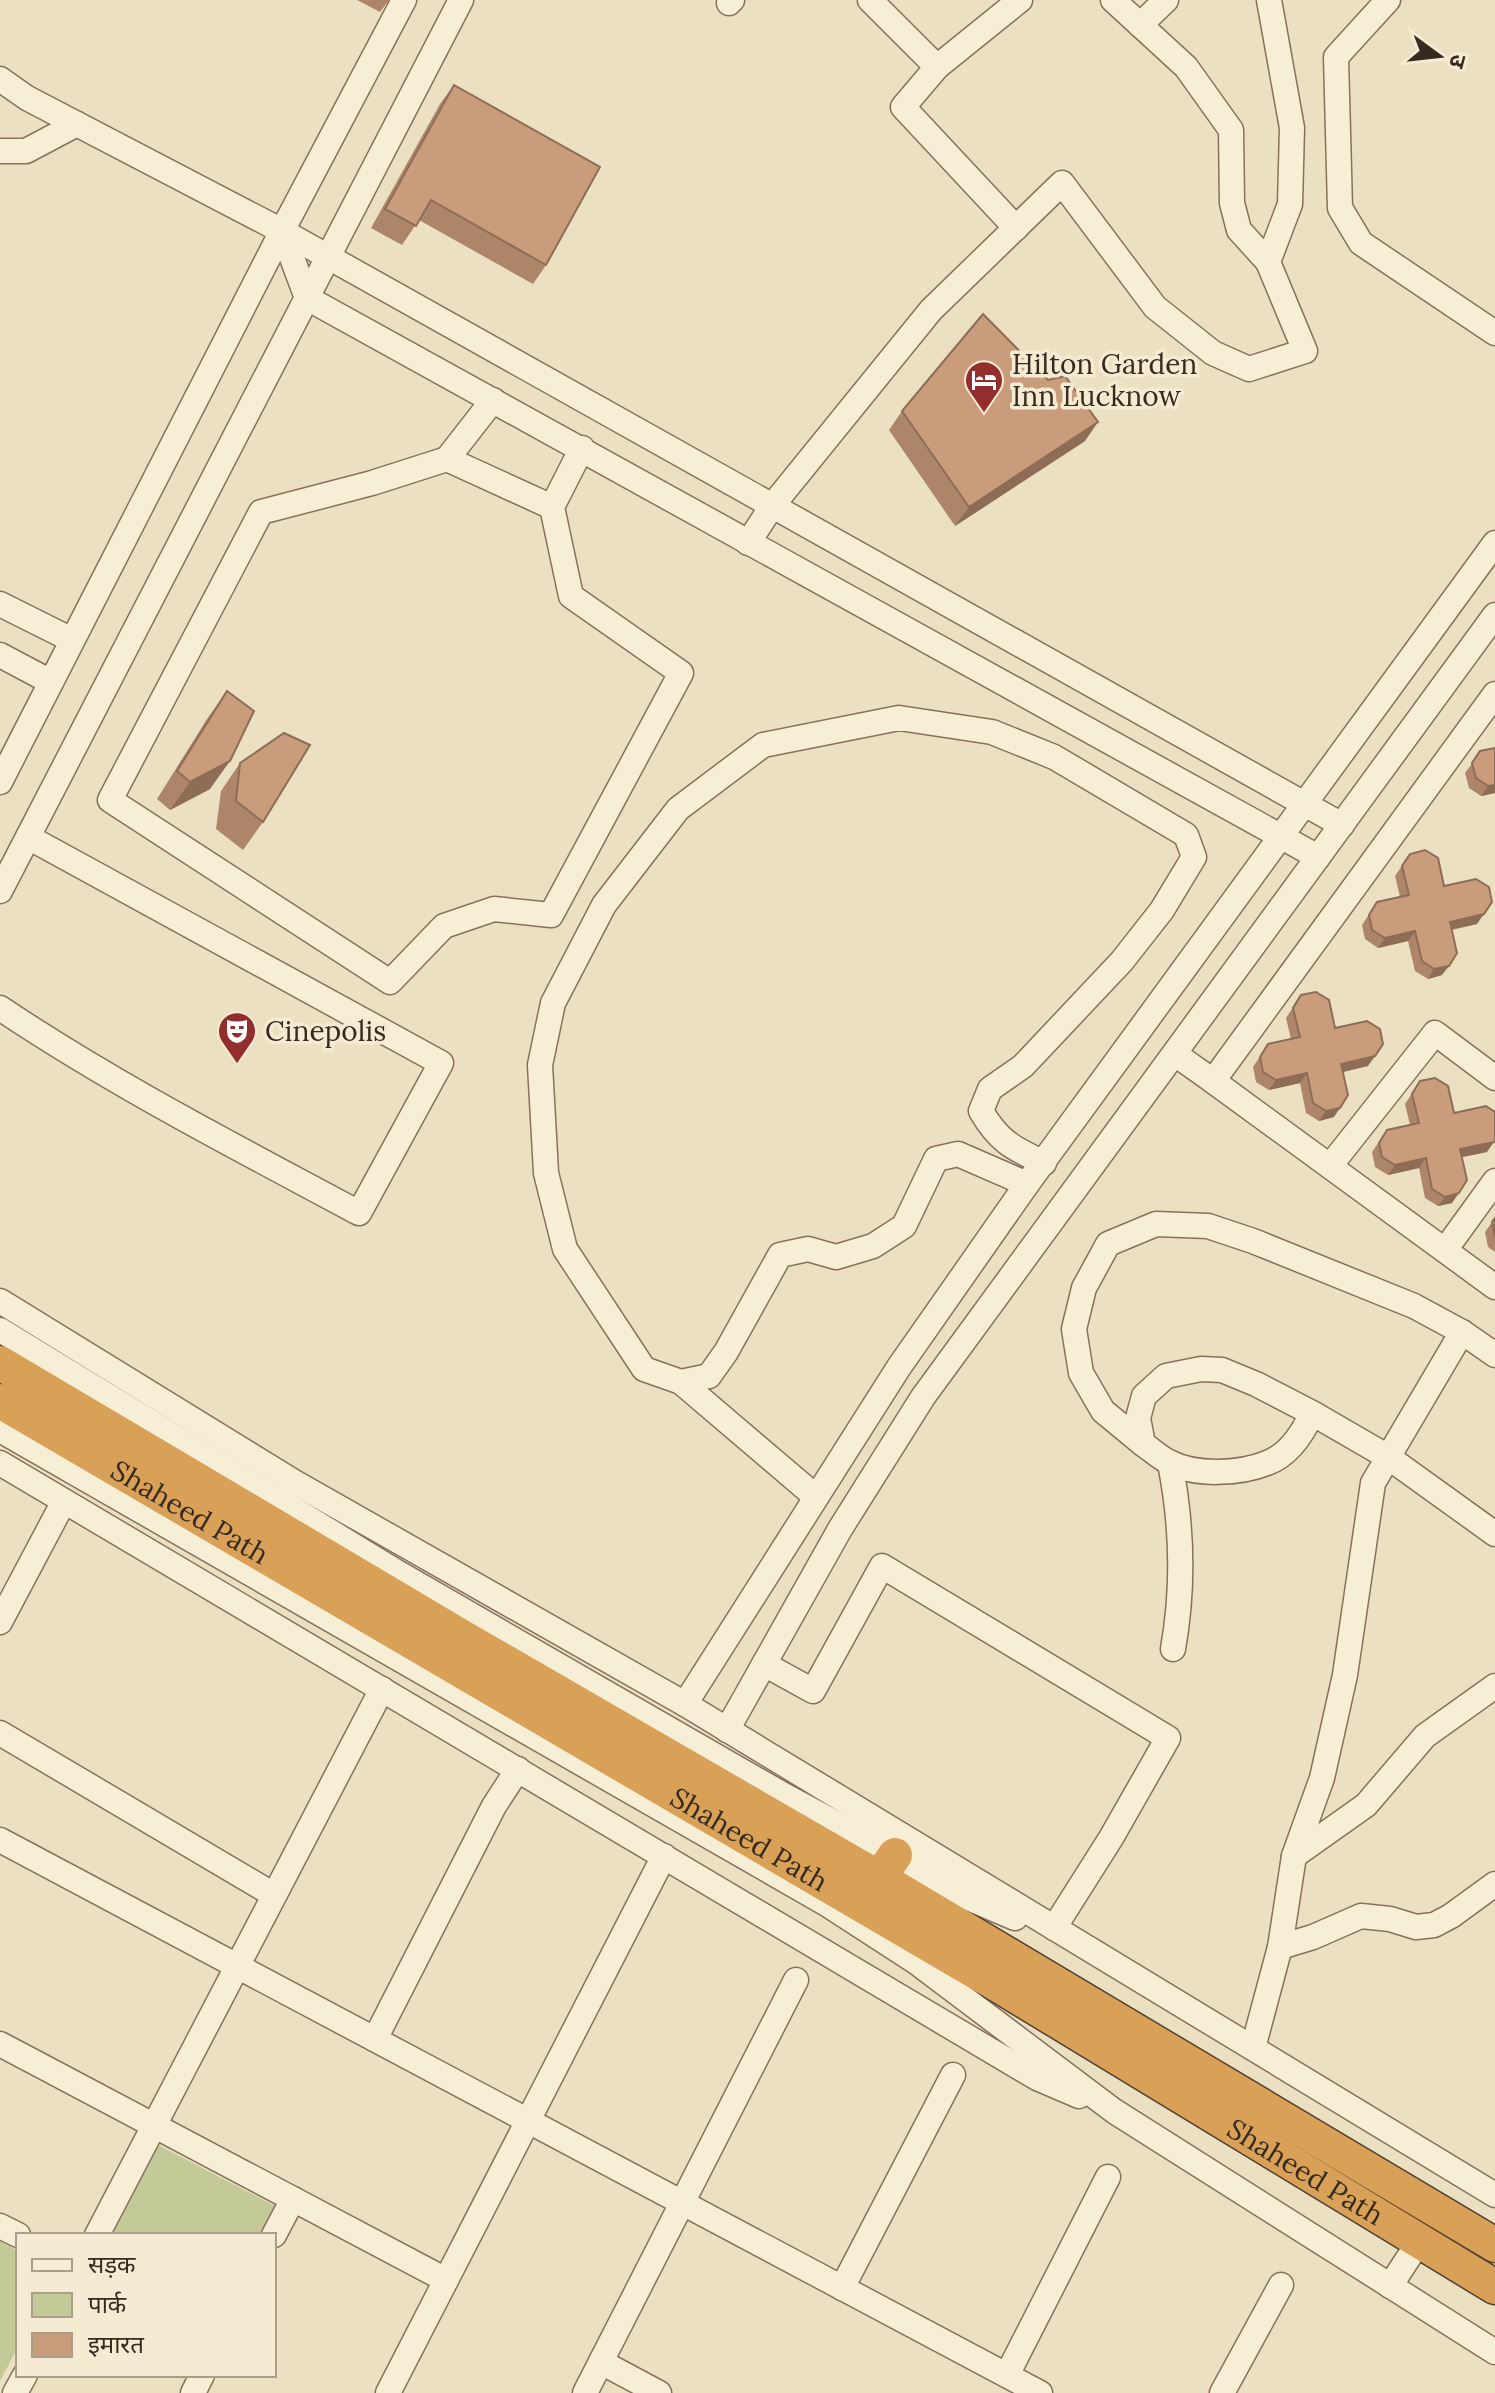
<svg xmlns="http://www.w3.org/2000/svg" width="1495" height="2393" viewBox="0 0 1495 2393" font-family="Lora,'Noto Sans Devanagari',serif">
  <rect width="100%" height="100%" fill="#ece0c3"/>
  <!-- green -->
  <g fill="#c3ca98">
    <polygon points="158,2145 275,2206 260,2235 112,2235"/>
    <polygon points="0,2241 18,2251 18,2347 0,2381"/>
  </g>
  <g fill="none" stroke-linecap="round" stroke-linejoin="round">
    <!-- minor casing -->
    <g stroke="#86725b" stroke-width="27">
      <g id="minor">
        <polyline points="870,0 937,67 903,107 1016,228"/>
        <polyline points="1113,0 1186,67 1231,130 1232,203 1239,230 1268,262"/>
        <polyline points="1388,0 1336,57 1340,208 1361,243 1495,333"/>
        <polyline points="729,3 732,0"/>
        <polyline points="1140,25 1166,0"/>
        <polyline points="937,67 1020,0"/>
        <polyline points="0,79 27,98 282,231 1342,825"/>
        <polyline points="0,151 26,151 77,124"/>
        <polyline points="282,231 307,298 1318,857"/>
        <polyline points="447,459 493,400"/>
        <polyline points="552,507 447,459 372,483 261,512 110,800 390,982 444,926 494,909 551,915 681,673 571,596 552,507 582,448"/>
        <polyline points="748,543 772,506 931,310 1062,183 1155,307 1213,353 1249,369 1305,351 1268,262 1290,204 1292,128 1269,0"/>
        <polyline points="0,604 72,640"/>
        <polyline points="0,655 51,682"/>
        <polyline points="1495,694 1213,1081 1495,1287"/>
        <polyline points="0,782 282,231 404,0"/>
        <polyline points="0,891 461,0"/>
        <path d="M0,1008C115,1085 238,1148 359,1213L441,1063L28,837"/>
        <polyline points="1175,1054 1213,1081"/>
        <polyline points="1330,1166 1435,1033 1495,1078"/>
        <path d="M1027,1184L958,1154L936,1159L904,1226L873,1246L836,1257L808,1249L780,1255L726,1352L709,1376L681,1382L644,1369L565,1249L546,1173L540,1065L553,1003L604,905L678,809L763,745L899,718L992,732L1054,757L1186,835L1194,857L1162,910L1122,961L1023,1066L990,1089L981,1111C999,1142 1013,1148 1044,1163"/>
        <polyline points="1445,1250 1495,1181"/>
        <polyline points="0,1301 294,1482 685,1704 1495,2195"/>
        <polyline points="0,1330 400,1574 780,1793 895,1855 956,1893 1015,1918"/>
        <polyline points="681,1382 816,1497"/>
        <path d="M1312,1413C1303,1433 1289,1455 1267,1463C1240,1474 1195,1476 1169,1462C1160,1458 1152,1450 1143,1444L1138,1418L1144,1396L1166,1376L1201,1369L1222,1370L1256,1384L1312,1413L1388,1457L1495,1534"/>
        <polyline points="0,1430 825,1903 916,1962 1114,2111 1495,2352"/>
        <polyline points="1143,1444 1103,1411 1081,1373 1074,1329 1084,1288 1108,1244 1156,1224 1208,1226 1253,1241 1414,1306 1462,1332 1495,1355"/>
        <polyline points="0,1463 1037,2078 1079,2096"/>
        <path d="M1170,1463C1182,1524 1184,1587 1173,1649"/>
        <polyline points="0,1622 63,1503"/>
        <polyline points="764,1664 813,1691 882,1566 1168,1738 1111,1838 1054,1928"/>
        <polyline points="685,1704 899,1367 1027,1184 1495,543"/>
        <polyline points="727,1730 840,1529 923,1397 1495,615"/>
        <polyline points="0,1733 274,1895"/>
        <polyline points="0,1840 1040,2393"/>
        <polyline points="1294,1856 1366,1805 1425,1736 1495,1686"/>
        <polyline points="1280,1947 1313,1937 1361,1916 1390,1919 1416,1927 1434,1925 1451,1916 1495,1884"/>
        <polyline points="375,2039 494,1806 518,1769"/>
        <polyline points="0,2044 446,2280"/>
        <polyline points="1253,2048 1280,1947 1294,1856 1322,1778 1345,1675 1373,1483 1462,1332"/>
        <polyline points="0,2226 18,2235"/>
        <polyline points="97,2235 382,1689"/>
        <polyline points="274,2235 293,2199"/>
        <polyline points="1390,2286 1411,2254"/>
        <polyline points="842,2288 953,2075"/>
        <polyline points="601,2362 659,2393"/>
        <polyline points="1007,2375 1108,2177"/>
        <polyline points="15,2393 25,2375"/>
        <polyline points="193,2393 202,2375"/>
        <polyline points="388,2393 664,1856"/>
        <polyline points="585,2393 796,1980"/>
        <polyline points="1222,2393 1281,2285"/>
      </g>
    </g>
    <!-- highway casing -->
    <g stroke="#54402f" stroke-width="37">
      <g id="highway">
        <polyline points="0,1363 464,1638 879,1878 1495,2245"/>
        <path id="s1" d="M0,1401L995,1983L1495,2287"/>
        <polyline points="879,1878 895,1855"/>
      </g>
    </g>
    <!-- minor -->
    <use href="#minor" stroke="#f7eed6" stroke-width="24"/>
    <!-- highway -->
    <use href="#highway" stroke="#d8a157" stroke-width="34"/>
  </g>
  <!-- wall -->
  <g fill="#ad866a">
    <polygon points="357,0 389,0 380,12"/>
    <polygon points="454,85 546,265 533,284 419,220 402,245 371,228 440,104"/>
    <polygon points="902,411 1085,441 955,526 889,430"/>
    <polygon points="227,691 210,789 170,810 157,799 207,719"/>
    <polygon points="1495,748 1495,793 1481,796 1469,788 1465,773 1474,761"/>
    <polygon points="240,763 263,822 243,850 216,829 221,791"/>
    <polygon points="1410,854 1444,886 1477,924 1452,930 1442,975 1428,979 1415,971 1408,941 1378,948 1365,939 1362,925 1377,902 1400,897 1395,876"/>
    <polygon points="1301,995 1335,1028 1368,1066 1343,1072 1334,1117 1319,1121 1306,1113 1300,1083 1269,1090 1256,1082 1253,1067 1268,1044 1291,1039 1286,1018"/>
    <polygon points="1420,1081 1454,1113 1487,1152 1462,1157 1452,1203 1438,1206 1425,1198 1419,1168 1388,1175 1375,1167 1372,1152 1387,1130 1410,1125 1405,1104"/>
    <polygon points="1495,1218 1495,1252 1488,1247 1485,1232"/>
  </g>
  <!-- shaded-wall -->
  <g fill="#8d6d56">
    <polygon points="1098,422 1085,441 955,526 969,507"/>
    <polygon points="230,761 210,789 170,810 190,782"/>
    <polygon points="1495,785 1495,793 1481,796 1488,786"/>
    <polygon points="1484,914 1477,924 1443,931 1450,922"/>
    <polygon points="1415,931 1408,941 1378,948 1385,938"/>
    <polygon points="1449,966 1442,975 1428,979 1434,969"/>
    <polygon points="1375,1056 1368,1066 1334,1074 1341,1064"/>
    <polygon points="1307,1073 1300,1083 1269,1090 1276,1080"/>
    <polygon points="1340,1108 1334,1117 1319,1121 1326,1111"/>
    <polygon points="1494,1142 1487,1152 1453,1159 1460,1149"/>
    <polygon points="1426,1158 1419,1168 1388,1175 1395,1165"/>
    <polygon points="1459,1193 1452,1203 1438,1206 1445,1197"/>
  </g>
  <!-- building -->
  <g fill="#c99c7b" stroke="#8d6d56" stroke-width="2">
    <polygon points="454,85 600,167 546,265 431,200 416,226 385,209"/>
    <polygon points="983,314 1048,380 1065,376 1098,422 969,507 902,411"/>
    <polygon points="227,691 254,711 230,761 190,782 177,771"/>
    <polygon points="284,733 310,745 263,822 236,801 240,763"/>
    <polygon points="1495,748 1495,785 1488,786 1476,778 1472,763 1480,751"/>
    <polygon points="1425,850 1438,858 1444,886 1476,879 1489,887 1492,902 1484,914 1450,922 1457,953 1449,966 1434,969 1422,961 1415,931 1385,938 1372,930 1369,915 1377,902 1409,895 1402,866 1410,854"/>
    <polygon points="1316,992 1329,1000 1335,1028 1367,1021 1380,1029 1383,1044 1375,1056 1341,1064 1348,1095 1340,1108 1326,1111 1313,1103 1307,1073 1276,1080 1263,1072 1260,1057 1268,1044 1300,1037 1293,1008 1301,995"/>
    <polygon points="1435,1078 1448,1086 1454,1113 1486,1106 1495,1112 1495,1140 1494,1142 1460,1149 1467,1180 1459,1193 1445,1197 1432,1189 1426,1158 1395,1165 1382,1157 1379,1143 1387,1130 1419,1123 1412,1094 1420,1081"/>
    <polygon points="1495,1218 1495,1237 1492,1222"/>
  </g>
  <!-- icons -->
  <defs>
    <g id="hotel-pin" transform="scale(2)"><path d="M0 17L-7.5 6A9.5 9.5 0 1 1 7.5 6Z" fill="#922e2d" stroke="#f4ebd2"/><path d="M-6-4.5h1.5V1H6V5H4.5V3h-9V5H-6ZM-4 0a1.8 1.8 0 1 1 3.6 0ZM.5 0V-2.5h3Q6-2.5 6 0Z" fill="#fff"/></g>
    <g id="theatre-pin" transform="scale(2)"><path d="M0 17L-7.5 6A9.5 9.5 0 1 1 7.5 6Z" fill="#922e2d" stroke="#f4ebd2"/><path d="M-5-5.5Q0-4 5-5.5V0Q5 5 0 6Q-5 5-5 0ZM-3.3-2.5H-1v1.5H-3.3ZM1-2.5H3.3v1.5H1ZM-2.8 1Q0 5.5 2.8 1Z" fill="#fff"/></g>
  </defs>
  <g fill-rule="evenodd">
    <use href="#hotel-pin" x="984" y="380"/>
    <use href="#theatre-pin" x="237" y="1031"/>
  </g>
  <g text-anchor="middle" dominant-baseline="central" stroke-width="7" stroke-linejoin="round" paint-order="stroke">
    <!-- poi labels -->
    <g font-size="28" fill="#362a1e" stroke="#f4ebd2" text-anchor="start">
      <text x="1012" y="364">Hilton Garden<tspan x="1012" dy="32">Inn Lucknow</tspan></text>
      <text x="265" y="1031">Cinepolis</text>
    </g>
    <!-- street labels -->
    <g font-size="28" fill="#362a1e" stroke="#f4ebd2">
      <text stroke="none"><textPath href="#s1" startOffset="220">Shaheed Path</textPath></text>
      <text stroke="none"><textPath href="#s1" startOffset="868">Shaheed Path</textPath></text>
      <text stroke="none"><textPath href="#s1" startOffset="1516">Shaheed Path</textPath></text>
    </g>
  </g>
  <!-- legend -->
  <rect x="16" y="2233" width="260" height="144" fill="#f4ebd2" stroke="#a89e8a" stroke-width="2"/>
  <rect x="32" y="2259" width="40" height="12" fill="#f7eed6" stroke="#a89e8a" stroke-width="2"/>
  <text x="88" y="2273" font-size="24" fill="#362a1e">सड़क</text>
  <rect x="32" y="2293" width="40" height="24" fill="#c3ca98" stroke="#a89e8a" stroke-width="2"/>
  <text x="88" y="2313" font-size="24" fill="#362a1e">पार्क</text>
  <rect x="32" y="2333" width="40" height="24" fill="#c99c7b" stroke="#a89e8a" stroke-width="2"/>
  <text x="88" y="2353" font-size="24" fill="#362a1e">इमारत</text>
  <!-- north arrow -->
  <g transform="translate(1439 56) rotate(105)" stroke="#f4ebd2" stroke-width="6" paint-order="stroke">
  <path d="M0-6L14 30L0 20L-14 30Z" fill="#362a1e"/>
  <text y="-12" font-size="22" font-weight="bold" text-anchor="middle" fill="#362a1e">उ</text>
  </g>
</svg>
